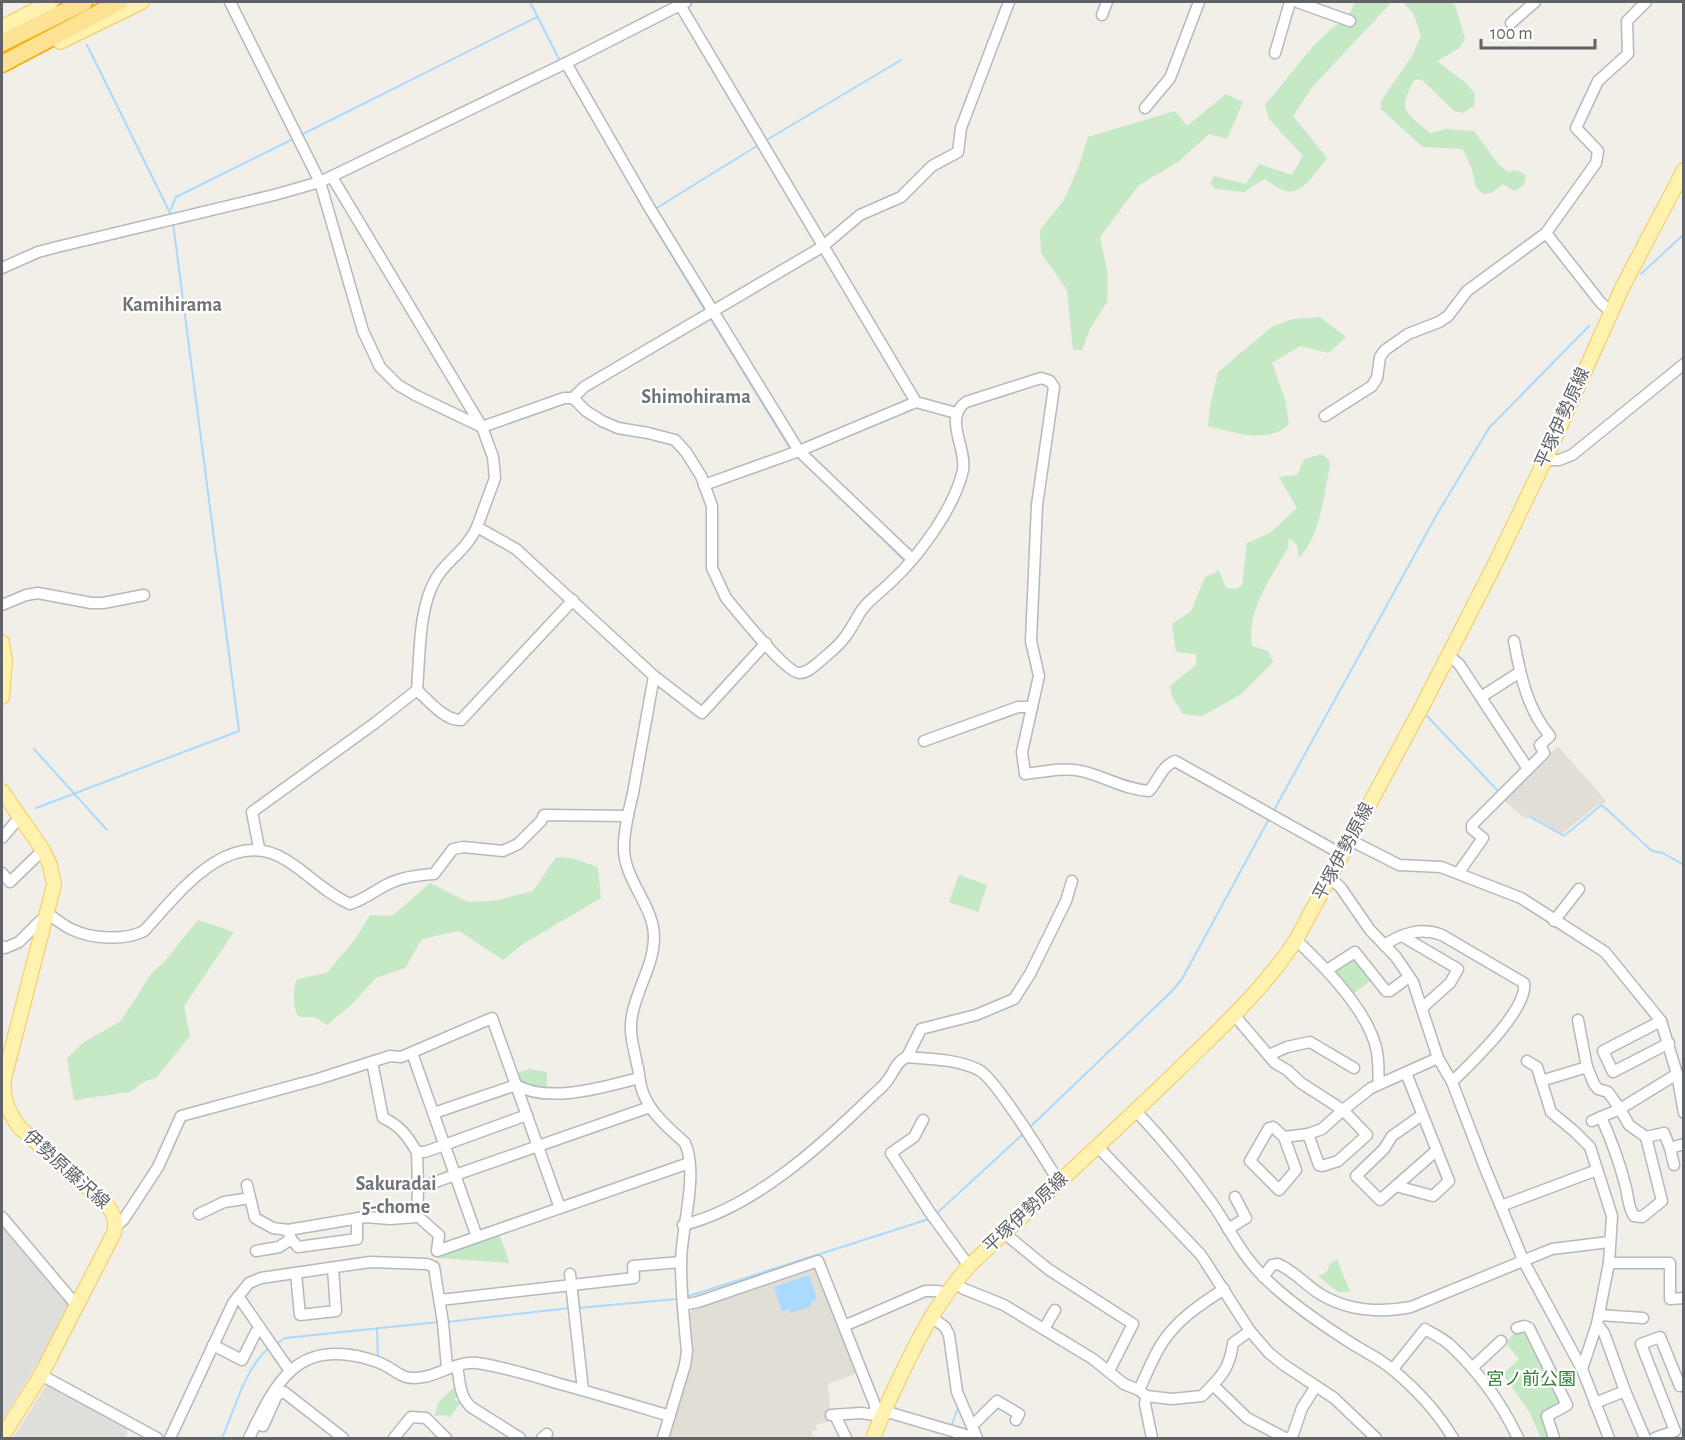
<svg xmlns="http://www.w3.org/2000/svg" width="1685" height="1440" viewBox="0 0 1685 1440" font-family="'Alegreya Sans','Noto Sans JP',sans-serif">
  <rect width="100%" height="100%" fill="#f1efe8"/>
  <!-- industrial -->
  <g fill="#e0deda">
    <polygon points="2,1226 70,1306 59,1329 2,1421"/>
    <polygon points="47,1384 128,1429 126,1438 13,1438"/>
  </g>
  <!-- education -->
  <g fill="#e1ded6">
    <polygon points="1558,746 1606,801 1602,805 1597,805 1561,835 1529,816 1526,819 1502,799 1526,776 1528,777 1534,772 1533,770"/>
    <polygon points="813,1266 818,1268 839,1330 857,1373 828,1384 831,1421 816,1425 817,1431 812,1431 813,1438 667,1438 691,1359 688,1316 694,1307"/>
  </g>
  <!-- green -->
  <g fill="#c5e8c5">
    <path d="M1355,2H1392L1313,86L1293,116L1327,158C1318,169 1304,195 1286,191C1279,189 1271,183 1264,179L1244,192L1216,189L1210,183L1214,176L1246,184L1259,164L1292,175L1303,156L1269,119L1265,105L1314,45L1351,11Z"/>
    <path d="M1403,2H1454L1465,39L1458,49L1437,61L1467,84L1475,94L1474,106L1463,113L1454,111L1422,80L1415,79C1397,112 1404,110 1430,133L1446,129L1474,131L1499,165L1508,172L1515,170L1526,175L1524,185L1515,191L1503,184L1491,193L1483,194L1476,187L1472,169L1463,149L1423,147L1381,109V101L1412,56L1421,36L1414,15Z"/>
    <polygon points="1226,94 1243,102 1227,139 1209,134 1179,161 1138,186 1100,237 1108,275 1107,302 1090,329 1082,350 1073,350 1067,290 1041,253 1040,230 1064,200 1079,166 1088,137 1175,111 1187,126"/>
    <path d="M1320,317L1346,337L1329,353L1300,346L1272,363L1285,399L1289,424C1268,445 1234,432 1208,426L1210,406L1218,372L1273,326L1294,319Z"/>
    <path d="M1322,454L1329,460L1330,466C1323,497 1321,534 1299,558L1297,545L1289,538L1288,548C1271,578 1246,610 1252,646L1268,651L1273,662L1240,695L1202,716L1183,714L1172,696L1170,686L1196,665V654L1176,652L1172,624L1191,611L1205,577L1219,571L1226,588L1235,589L1242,586L1247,543L1270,533L1297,508L1279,477L1297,475L1304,459Z"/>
    <path d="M556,857L571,858L598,867L601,898L523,944L503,960L459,931L422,939L405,968L376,978L350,1006L327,1025L315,1017H300L296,1013C294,1001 292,990 297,979L327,973L356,938L370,915L392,916L430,883L468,902L493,901L533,891Z"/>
    <polygon points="959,875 987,885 978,912 949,902"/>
    <polygon points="198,920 234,932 184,1006 190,1036 156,1078 145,1081 130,1092 74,1100 67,1058 84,1042 121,1021 151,974 165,961"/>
    <polygon points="1352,955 1373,979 1350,996 1333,970"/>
    <polygon points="529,1069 547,1072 547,1090 520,1084 515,1074"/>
    <polygon points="498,1232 510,1263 438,1258 438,1253"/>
    <polygon points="1337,1259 1350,1292 1338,1292 1318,1276 1327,1272 1329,1265"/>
    <polygon points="1526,1328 1565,1404 1547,1413 1552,1438 1541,1438 1530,1413 1503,1374 1519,1359 1505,1342 1520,1329"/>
    <polygon points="455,1386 456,1386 458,1397 455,1398 456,1401 461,1402 449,1418 446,1415 434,1416 439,1402"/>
  </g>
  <!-- water -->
  <polygon fill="#aadaff" points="809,1275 817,1299 811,1301 812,1306 791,1313 789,1309 782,1311 774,1287"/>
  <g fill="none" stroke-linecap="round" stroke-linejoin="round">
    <!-- stream -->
    <g stroke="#aadaff" stroke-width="2">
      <polyline points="530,2 561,63"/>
      <polyline points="87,45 172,217"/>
      <polyline points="574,87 648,216 706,312"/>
      <polyline points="301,135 537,17"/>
      <polyline points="765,141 901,60"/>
      <polyline points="171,209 176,197 293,139"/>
      <polyline points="655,209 760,144"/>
      <polyline points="1641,274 1684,234"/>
      <polyline points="709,316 791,450"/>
      <polyline points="797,456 905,561"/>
      <polyline points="1427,716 1499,792"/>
      <polyline points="34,749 107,830"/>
      <polyline points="36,808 239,731 173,223"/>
      <polyline points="1273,812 1436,516 1489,428 1589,326"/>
      <polyline points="1530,817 1564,836 1600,806 1603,806 1652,851 1663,853 1684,865"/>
      <polyline points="1028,1129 1172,991 1182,979 1270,817"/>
      <polyline points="936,1214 1024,1133"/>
      <polyline points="686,1297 929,1219"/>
      <polyline points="578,1308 677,1299"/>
      <polyline points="447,1322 570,1308"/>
      <polyline points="377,1328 378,1358"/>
      <polyline points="276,1344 285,1338 438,1322"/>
      <polyline points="951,1427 957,1410"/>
      <path d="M222,1438C234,1411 245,1368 268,1349"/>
    </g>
    <!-- minor casing -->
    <g stroke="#b5b8bc" stroke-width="13">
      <g id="minor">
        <path d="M230,2L320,182L363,331L380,367L398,385L415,395L482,427L493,457L495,478L477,527L516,549L654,676C647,715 640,754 633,793C629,811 623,832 624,851C626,882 654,907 654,937C654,963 639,985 633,1011C628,1030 633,1045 637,1064C640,1075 639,1085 644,1095C652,1115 670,1129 685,1143C699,1175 681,1228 681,1263C681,1292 684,1322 687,1351L685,1365L663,1438"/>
        <polyline points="1297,2 1350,21"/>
        <polyline points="680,5 916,402 956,413"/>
        <polyline points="1102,15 1107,2"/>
        <polyline points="1511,23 1535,2"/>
        <polyline points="1275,53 1290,2"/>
        <polyline points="566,63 649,207 799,451 912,559"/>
        <polyline points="1145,108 1170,78 1199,2"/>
        <path d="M332,177L482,427L564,398H573L586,411L602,421L618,428L648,433L675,440L686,452L701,476L712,506V568L726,598C738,612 785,672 799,673C807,673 813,667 819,662C828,654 838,647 845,637C853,627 857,615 865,606C873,597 883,590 892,581C919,556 955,507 963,470C967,448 943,418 966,402L1041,378L1050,381L1054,387L1037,505L1031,641L1039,676L1022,752L1025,774C1042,772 1064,767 1081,771C1104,776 1123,789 1149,791C1158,781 1162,766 1175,761L1343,855"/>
        <polyline points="1546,233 1601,303 1611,312"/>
        <polyline points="2,268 38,252 57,247 274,195 320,182 566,63 686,2"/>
        <polyline points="573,398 584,387 822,247 860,215 901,197 932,166 958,152 961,128 1009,2"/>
        <polyline points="1325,416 1372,386 1377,378 1380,357 1385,350 1408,334 1439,322 1448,316 1467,291 1546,233 1596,163 1598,151 1576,128 1598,81 1628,54 1627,21 1646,2"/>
        <polyline points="1545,460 1559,460 1572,455 1684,364"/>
        <polyline points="704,485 799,451 916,402"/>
        <polyline points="2,605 26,595 38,593 91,603 103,603 144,595"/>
        <polyline points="1448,655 1459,664 1528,769"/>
        <polyline points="654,676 702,713 766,643"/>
        <path d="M417,690C428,700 445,721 461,720L573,600"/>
        <polyline points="1481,697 1520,672"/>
        <polyline points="924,741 1018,707 1032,707"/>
        <polyline points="2,838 19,818"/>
        <polyline points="1350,840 1399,865 1441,867 1521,898 1605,952 1661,1021 1677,1074 1684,1113"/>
        <path d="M259,848L252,812L375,723L417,690C420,657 418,606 437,577C449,558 466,551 477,527"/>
        <path d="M1459,872L1483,838L1472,829V825L1544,753L1540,745L1550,736C1527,709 1520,674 1514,641"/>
        <polyline points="2,873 10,882 43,850"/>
        <polyline points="1331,878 1341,888 1370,930 1396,957 1413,982 1438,1058 1452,1082 1485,1168 1524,1262 1582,1369 1609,1438"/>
        <path d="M47,913C55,918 62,925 71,929C91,939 124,941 144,931C178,894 229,824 286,860C309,874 325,893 350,904C364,900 374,891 388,884C402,877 418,875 434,874L453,849L463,847L503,851L518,844L541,821L544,815L628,816"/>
        <polyline points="1554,921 1579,889"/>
        <polyline points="1402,936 1458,969 1450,983 1422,1008"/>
        <path d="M1296,940C1324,966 1370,1013 1377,1052C1379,1062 1378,1073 1379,1084"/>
        <path d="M1384,945C1403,933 1421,927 1442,935L1524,983C1528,1010 1471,1063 1452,1082"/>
        <polyline points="2,946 5,948 19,942 40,921 45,921"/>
        <polyline points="1327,970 1355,952 1386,991 1390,991 1409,977"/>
        <polyline points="1235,1016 1275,1063 1287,1070 1301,1083 1343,1110 1322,1129 1308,1134"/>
        <polyline points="1578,1020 1587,1067 1594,1084 1598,1089 1608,1092 1620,1109 1629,1125 1646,1137 1664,1133 1670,1148 1684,1144"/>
        <polyline points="1661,1021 1603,1051 1613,1072 1669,1043"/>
        <polyline points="412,1053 477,1237 689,1163"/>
        <polyline points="1269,1055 1287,1047 1310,1042 1354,1068"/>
        <polyline points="907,1057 921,1029 976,1015 1014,999 1030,974 1066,901 1072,881"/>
        <polyline points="1527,1061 1537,1067 1551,1112 1575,1132 1590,1147 1612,1216 1609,1263 1597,1324 1582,1369"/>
        <path d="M372,1062L383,1118C400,1125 408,1137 417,1152"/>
        <polyline points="1406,1073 1449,1181 1433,1196 1396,1186 1380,1200 1356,1176 1384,1149 1392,1136 1422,1115"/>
        <polyline points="1541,1081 1587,1067"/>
        <path d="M1136,1111C1164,1141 1190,1172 1214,1206C1230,1230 1243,1257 1264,1277C1289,1302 1321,1324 1351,1343C1365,1352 1381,1359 1393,1370C1416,1389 1438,1413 1453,1438"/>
        <path d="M434,1113L516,1085C549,1104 604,1087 639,1078"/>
        <polyline points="1601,1117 1620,1109 1677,1074"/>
        <polyline points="923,1120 914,1137 891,1153 931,1214 969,1266"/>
        <path d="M1592,1121L1601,1117C1611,1139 1619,1161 1625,1184C1628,1194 1628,1208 1634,1216L1642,1217L1662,1201L1646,1137"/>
        <polyline points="1284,1137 1296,1170 1279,1190 1250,1161 1269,1128 1273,1127 1284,1137 1308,1134 1319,1165 1322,1166 1338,1161 1367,1135 1343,1110 1371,1088 1438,1058"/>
        <polyline points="1098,1147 1201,1255 1250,1331 1269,1353 1284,1365 1334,1398 1376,1438"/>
        <polyline points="1670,1148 1674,1165"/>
        <polyline points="247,1185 255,1218 273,1228 288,1230"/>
        <polyline points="1396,1186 1437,1150"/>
        <polyline points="418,1188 417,1152 425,1152 527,1115"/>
        <polyline points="1501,1206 1597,1170"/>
        <polyline points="199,1214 224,1202 250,1198"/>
        <polyline points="2,1217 77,1306"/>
        <polyline points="422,1220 439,1235 437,1251 477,1237"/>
        <path d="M683,1225C753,1208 821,1146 871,1097C876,1092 883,1087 887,1081C894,1073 896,1061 907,1057C930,1059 957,1059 979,1070C996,1079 1046,1161 1059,1182"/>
        <polyline points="116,1226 124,1219 158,1167 181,1116 318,1079 390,1056 401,1057 492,1018 560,1208"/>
        <polyline points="1228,1229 1246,1218 1235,1197"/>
        <polyline points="1004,1233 1048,1269 1133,1324 1109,1371"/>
        <polyline points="291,1239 298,1247 357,1239 357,1218"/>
        <polyline points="256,1251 279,1247 291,1239 288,1230 365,1217 390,1219 417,1217 418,1188 650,1107"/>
        <polyline points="1609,1263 1670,1263 1670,1299 1684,1298"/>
        <polyline points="296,1274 300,1315 336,1311 333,1268"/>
        <polyline points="570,1274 583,1390"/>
        <path d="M1263,1277L1272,1265L1278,1264C1294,1271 1306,1285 1320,1294C1348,1311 1380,1313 1411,1307L1552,1249L1609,1242"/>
        <path d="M954,1283L964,1289L1004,1305L1093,1359L1124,1384L1139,1390L1146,1396L1172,1399L1202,1396C1220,1378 1230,1369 1233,1343L1250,1331"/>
        <polyline points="238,1296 290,1371"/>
        <polyline points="440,1300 634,1278 633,1266 681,1262"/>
        <polyline points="683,1305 698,1302 818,1261 875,1405 875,1415 881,1417"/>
        <polyline points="1599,1315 1643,1318"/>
        <polyline points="930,1316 945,1327 949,1335 957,1392 977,1438"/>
        <polyline points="1597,1324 1604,1333 1625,1391"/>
        <polyline points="844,1326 925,1291 939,1291 945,1296"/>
        <polyline points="1517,1328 1524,1326 1529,1328 1567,1405 1547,1416 1554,1438"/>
        <polyline points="1044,1329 1055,1310"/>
        <polyline points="213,1345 242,1360 256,1332 260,1328"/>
        <path d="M457,1366C460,1381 459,1396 471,1407L520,1438"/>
        <polyline points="1472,1368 1501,1341"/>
        <path d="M1393,1369L1425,1329C1433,1334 1442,1338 1449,1344C1477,1370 1502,1404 1518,1438"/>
        <polyline points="41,1375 157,1438"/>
        <polyline points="1213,1385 1247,1418 1285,1438"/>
        <path d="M1139,1390C1149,1369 1157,1346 1173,1329C1187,1313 1206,1301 1224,1289"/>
        <polyline points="1146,1396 1145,1404 1152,1438"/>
        <polyline points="1595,1403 1625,1391 1645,1438"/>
        <polyline points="884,1411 976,1438"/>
        <polyline points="831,1415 861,1413 875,1415"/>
        <polyline points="835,1415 846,1438"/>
        <polyline points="256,1424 263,1426 277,1395 284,1392 343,1438"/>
        <polyline points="972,1426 997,1401 1019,1414 1016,1420"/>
        <polyline points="170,1438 233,1303 249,1283 261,1278 370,1262 427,1264 434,1267 443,1323 447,1368"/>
        <path d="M249,1438C275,1385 294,1340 365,1358C371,1360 377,1361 382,1364C390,1367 398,1375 406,1377C431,1383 453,1360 477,1363C505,1367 533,1376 560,1384C597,1394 633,1405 670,1416"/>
        <polyline points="394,1438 411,1417 426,1418 446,1438"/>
        <polyline points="542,1438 547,1434"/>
        <polyline points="1289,1438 1292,1437 1302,1408 1316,1386"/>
        <polyline points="1655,1438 1675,1431 1641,1344 1660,1337 1680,1386 1684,1385"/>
      </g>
    </g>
    <!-- major casing -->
    <g stroke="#f2c960" stroke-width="16">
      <g id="major">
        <polyline points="2,27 51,2"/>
        <polyline points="60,42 142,2"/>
        <polyline points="2,642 5,661 2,697"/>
        <path d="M2,791L43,850L50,865L54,885L5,1075C1,1095 7,1110 19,1127L106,1204C114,1213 117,1222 114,1233L41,1375L2,1437"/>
        <path d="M873,1438C881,1417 891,1396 901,1375C921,1333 938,1301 969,1266C1039,1200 1110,1136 1179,1069C1221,1028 1264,989 1296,940L1424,703L1496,562L1545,460L1623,286L1684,170"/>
      </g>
    </g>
    <!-- highway casing -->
    <g stroke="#f9ab00" stroke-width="19">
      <g id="highway">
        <polyline points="2,43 84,2"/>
        <polyline points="2,64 119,2"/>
      </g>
    </g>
    <!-- minor -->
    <use href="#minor" stroke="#fff" stroke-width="10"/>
    <!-- major -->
    <use href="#major" stroke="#fff2af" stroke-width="14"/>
    <!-- highway -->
    <use href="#highway" stroke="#fde293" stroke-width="16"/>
  </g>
  <g text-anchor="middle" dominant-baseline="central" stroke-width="4.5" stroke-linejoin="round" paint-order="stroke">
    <!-- street labels -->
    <g font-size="18" fill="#5f6368" stroke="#fff">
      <text transform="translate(1563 418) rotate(-66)">平塚伊勢原線</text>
      <text transform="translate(1344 852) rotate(-62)">平塚伊勢原線</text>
      <text transform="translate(66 1170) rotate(42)">伊勢原藤沢線</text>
      <text transform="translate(1026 1213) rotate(-43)">平塚伊勢原線</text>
    </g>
    <!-- park labels -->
    <g font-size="18" fill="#348238" stroke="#fff">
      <text x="1531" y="1380">宮ノ前公園</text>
    </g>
    <!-- neighbourhood labels -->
    <g font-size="20" font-weight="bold" fill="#70757a" stroke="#fff">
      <text x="172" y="305">Kamihirama</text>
      <text x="696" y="397">Shimohirama</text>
      <text x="396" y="1184">Sakuradai<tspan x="396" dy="23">5-chome</tspan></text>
    </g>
  </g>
  <!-- border -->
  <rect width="1685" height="1440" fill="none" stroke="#5f6368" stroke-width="6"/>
  <!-- scale -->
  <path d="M1481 39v9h114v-9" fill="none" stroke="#5f6368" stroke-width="3"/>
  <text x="1490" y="39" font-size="18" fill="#5f6368" stroke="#ffffff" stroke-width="4.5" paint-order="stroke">100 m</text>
</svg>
